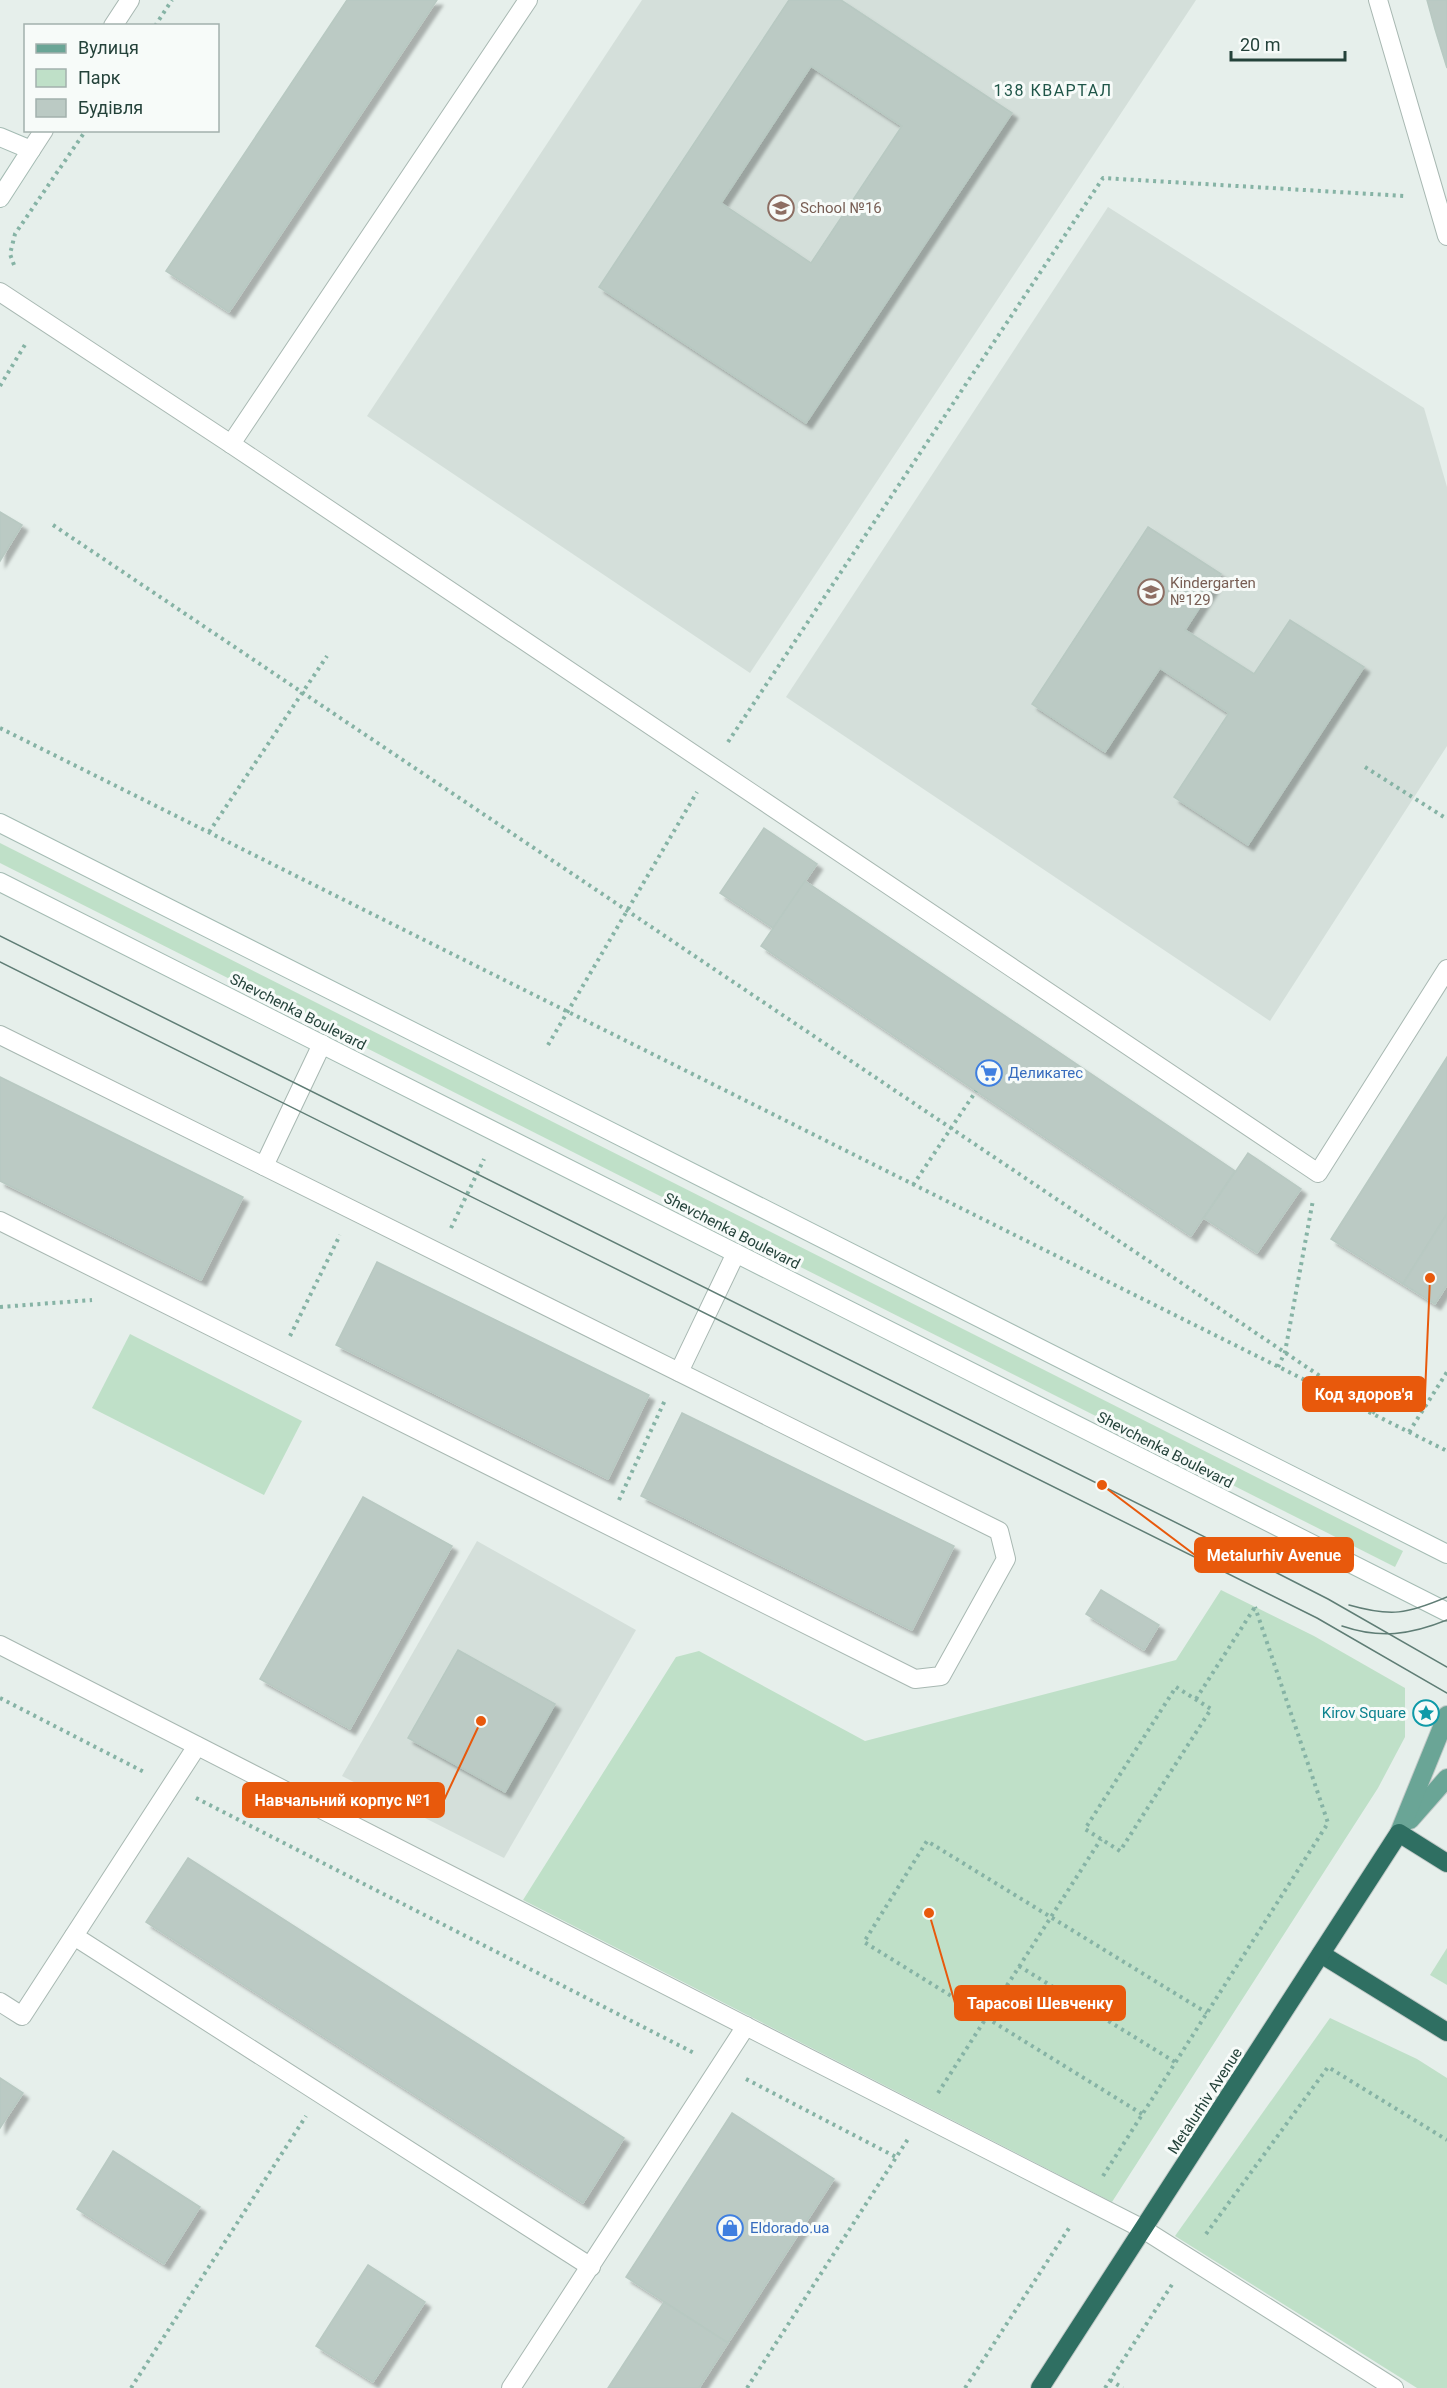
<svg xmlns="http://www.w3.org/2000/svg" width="1447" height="2388" viewBox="0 0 1447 2388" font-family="Roboto,sans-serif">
  <defs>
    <filter id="shadow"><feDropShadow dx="5.5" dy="5.5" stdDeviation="1.5" flood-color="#0004"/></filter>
  </defs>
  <rect width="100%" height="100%" fill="#e6efeb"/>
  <!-- built -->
  <g fill="#d4dfda">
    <polygon points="642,0 1196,0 750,673 367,416"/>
    <polygon points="1108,207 1424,408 1447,487 1447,746 1270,1021 786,697"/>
    <polygon points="477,1541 636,1630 504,1858 342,1776"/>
  </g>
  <!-- green -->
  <g fill="#bfe0c8">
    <polygon points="0,843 1403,1551 1395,1567 0,863"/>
    <polygon points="130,1334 302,1421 264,1495 92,1408"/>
    <polygon points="1221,1590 1314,1636 1405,1688 1405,1737 1378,1788 1112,2202 523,1900 676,1657 699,1651 865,1741 1176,1660"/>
    <polygon points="1447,1948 1447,1985 1430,1975"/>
    <polygon points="1330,2018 1417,2059 1447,2078 1447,2388 1417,2388 1175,2236"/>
  </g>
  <!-- building -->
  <g fill="#bbcac4" stroke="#b8c9c2" stroke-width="1.5" fill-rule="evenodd" filter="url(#shadow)">
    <polygon points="347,0 437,0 229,312 166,271"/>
    <path d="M789,0H841L1012,113L806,423L599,287ZM811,66L902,126L811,263L721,203Z"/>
    <polygon points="1427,0 1447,0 1447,68 1435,29"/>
    <polygon points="0,512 22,525 0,561"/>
    <polygon points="1148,527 1221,574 1185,630 1254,674 1290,620 1364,667 1248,845 1174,797 1229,713 1160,668 1105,752 1032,704"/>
    <polygon points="764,828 817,864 773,928 720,893"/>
    <polygon points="805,881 1235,1171 1191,1236 761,946"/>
    <polygon points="1447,1057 1447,1214 1403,1284 1331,1239"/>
    <polygon points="0,1077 243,1197 201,1280 0,1181"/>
    <polygon points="1248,1153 1301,1189 1257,1253 1204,1218"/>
    <polygon points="1447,1214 1447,1285 1435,1304 1403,1284"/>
    <polygon points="377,1262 649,1395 608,1479 336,1345"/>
    <polygon points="682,1413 954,1546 912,1630 641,1496"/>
    <polygon points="363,1497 452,1546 350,1729 260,1679"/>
    <polygon points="1101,1590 1159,1625 1144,1650 1086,1614"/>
    <polygon points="458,1650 555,1704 505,1792 408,1738"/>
    <polygon points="188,1858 624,2138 583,2203 146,1922"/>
    <polygon points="0,2078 23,2093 0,2128"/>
    <polygon points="732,2113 834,2179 728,2343 626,2277"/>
    <polygon points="113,2151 200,2207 164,2264 77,2209"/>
    <polygon points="368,2265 425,2302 373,2382 316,2346"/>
    <polygon points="664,2302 728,2343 699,2388 608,2388"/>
  </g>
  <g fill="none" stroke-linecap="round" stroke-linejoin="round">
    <!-- lane casing -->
    <g stroke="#a8b8b2" stroke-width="20">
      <g id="lane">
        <polyline points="1378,0 1447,236"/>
        <polyline points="0,292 231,444 1318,1173 1447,969"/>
        <polyline points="231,444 528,0"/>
        <polyline points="0,1035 999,1531 1006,1559 941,1676 915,1679 0,1221"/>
        <polyline points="264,1166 322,1044"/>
        <polyline points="679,1372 736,1253"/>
        <polyline points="74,1936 591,2267"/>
        <polyline points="0,2002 22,2016 197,1746"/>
        <polyline points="1143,2229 1394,2388"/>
        <polyline points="511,2388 746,2026"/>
      </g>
    </g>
    <!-- street casing -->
    <g stroke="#a8b8b2" stroke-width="20">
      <g id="street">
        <polyline points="113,26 130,0"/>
        <polyline points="31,150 44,130"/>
        <polyline points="0,1645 1143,2229"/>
      </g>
    </g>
    <!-- secondary casing -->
    <g stroke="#a4bbb3" stroke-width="20">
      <g id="secondary">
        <polyline points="0,137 31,150 0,198"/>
        <polyline points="0,823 1447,1554"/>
        <polyline points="0,882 1447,1612"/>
      </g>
    </g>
    <!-- primary casing -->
    <g stroke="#c2cac8" stroke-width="20">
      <g id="primary">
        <polyline points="1410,1820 1447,1778"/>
        <polyline points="1399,1833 1447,1715"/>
      </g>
    </g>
    <!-- highway casing -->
    <g stroke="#c2cac8" stroke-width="20">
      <g id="highway">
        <polyline points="1321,1954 1447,2032"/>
        <polyline points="1040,2388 1399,1833 1447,1863"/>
      </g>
    </g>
    <!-- path -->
    <g stroke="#86b3a5" stroke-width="4" stroke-dasharray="3 4.5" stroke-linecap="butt">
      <polyline points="155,26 172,0"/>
      <polyline points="14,265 10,254 15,234 86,130"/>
      <polyline points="0,386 26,343"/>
      <polyline points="53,525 1375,1413"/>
      <polyline points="0,728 1447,1451"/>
      <polyline points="728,742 1103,178 1405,196"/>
      <polyline points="1365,767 1447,819"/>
      <polyline points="209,832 327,656"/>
      <polyline points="548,1045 697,792"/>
      <polyline points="913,1185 976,1091"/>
      <polyline points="451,1228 484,1159"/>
      <polyline points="0,1307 92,1300"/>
      <polyline points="290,1336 340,1235"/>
      <polyline points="1278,1367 1285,1352 1313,1200"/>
      <polyline points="1409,1432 1447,1372"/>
      <polyline points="619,1500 666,1398"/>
      <polygon points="1176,1687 1211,1709 1120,1851 1085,1829"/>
      <polyline points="0,1698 146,1773"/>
      <polyline points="1196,1699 1255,1607"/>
      <polyline points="196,1798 694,2053"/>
      <polyline points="1019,1966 1175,2062"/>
      <polyline points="746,2079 896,2157"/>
      <polyline points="938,2093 1101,1839"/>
      <polyline points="1142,2114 864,1942 927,1841 1207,2013"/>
      <polyline points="1103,2176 1328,1823 1255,1607"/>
      <polyline points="1206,2234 1328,2067 1447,2140"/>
      <polyline points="1110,2380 1123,2388"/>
      <polyline points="131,2388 306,2116"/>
      <polyline points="747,2388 908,2139"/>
      <polyline points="965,2388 1071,2225"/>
      <polyline points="1105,2388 1173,2283"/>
    </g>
    <!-- lane -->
    <use href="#lane" stroke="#fff" stroke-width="18"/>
    <!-- street -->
    <use href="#street" stroke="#fff" stroke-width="18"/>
    <!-- secondary -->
    <use href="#secondary" stroke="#fff" stroke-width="18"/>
    <!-- primary -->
    <use href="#primary" stroke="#6aa596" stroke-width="18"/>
    <!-- highway -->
    <use href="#highway" stroke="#2f6f62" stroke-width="18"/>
    <!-- tram -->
    <g stroke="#5f7d75" stroke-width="1.5">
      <polyline points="0,936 1279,1574 1328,1599 1447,1667"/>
      <polyline points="0,962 1317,1618 1447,1693"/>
      <path d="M1349,1605C1391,1617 1407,1614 1447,1597"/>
      <path d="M1342,1626C1380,1639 1410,1635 1447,1620"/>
    </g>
  </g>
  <!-- icons -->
  <defs>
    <g id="school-ring" transform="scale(1.35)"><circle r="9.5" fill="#f7fbf9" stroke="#8d6e63" stroke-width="1.5"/><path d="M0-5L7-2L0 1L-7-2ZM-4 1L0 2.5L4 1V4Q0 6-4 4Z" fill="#8d6e63"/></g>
    <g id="supermarket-ring" transform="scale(1.35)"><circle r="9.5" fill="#f7fbf9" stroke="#3f7fe0" stroke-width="1.5"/><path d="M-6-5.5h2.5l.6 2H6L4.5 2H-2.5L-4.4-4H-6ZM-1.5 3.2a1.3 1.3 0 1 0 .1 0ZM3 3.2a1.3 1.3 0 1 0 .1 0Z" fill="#3f7fe0"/></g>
    <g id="sight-ring" transform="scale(1.35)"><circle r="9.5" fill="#f7fbf9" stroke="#0f9aa8" stroke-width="1.5"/><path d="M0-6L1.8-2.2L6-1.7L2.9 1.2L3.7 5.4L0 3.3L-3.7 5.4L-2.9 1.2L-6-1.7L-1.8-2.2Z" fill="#0f9aa8"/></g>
    <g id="shop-ring" transform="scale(1.35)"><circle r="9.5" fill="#f7fbf9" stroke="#3f7fe0" stroke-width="1.5"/><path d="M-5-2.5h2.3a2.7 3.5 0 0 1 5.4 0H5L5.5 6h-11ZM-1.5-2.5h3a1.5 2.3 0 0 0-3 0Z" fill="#3f7fe0"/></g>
  </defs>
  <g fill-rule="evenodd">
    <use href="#school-ring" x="781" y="208"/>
    <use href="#school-ring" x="1151" y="592"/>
    <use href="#supermarket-ring" x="989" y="1073"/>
    <use href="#sight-ring" x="1426" y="1713"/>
    <use href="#shop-ring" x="730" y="2228"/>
  </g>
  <g text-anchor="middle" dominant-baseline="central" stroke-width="6" stroke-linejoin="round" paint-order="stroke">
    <!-- education labels -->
    <g font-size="15" fill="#785e54" stroke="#f7fbf9" text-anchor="start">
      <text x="800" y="208">School №16</text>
      <text x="1170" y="583">Kindergarten<tspan x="1170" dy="17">№129</tspan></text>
    </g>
    <!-- street labels -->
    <g font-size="15" fill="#24423a" stroke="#f7fbf9">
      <text transform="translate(298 1012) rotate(27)">Shevchenka Boulevard</text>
      <text transform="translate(732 1231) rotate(27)">Shevchenka Boulevard</text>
      <text transform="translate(1165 1450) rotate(27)">Shevchenka Boulevard</text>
      <text transform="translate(1205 2101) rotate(-57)">Metalurhiv Avenue</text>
    </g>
    <!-- shop labels -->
    <g font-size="15" fill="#366cbe" stroke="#f7fbf9" text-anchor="start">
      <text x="1008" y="1073">Деликатес</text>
      <text x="750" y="2228">Eldorado.ua</text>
    </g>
    <!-- culture labels -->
    <g font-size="15" fill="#0d838f" stroke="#f7fbf9" text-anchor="end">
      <text x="1406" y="1713">Kirov Square</text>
    </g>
    <!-- neighbourhood labels -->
    <g font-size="16" letter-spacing="1.5" fill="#1f5548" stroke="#f7fbf9">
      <text x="1053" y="90">138 КВАРТАЛ</text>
    </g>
  </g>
  <!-- callouts -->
  <path fill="none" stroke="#e8590c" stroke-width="2" d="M1430 1278L1425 1394M1102 1485L1195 1555M481 1721L444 1800M929 1913L955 2003"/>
  <g fill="#e8590c" stroke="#f7fbf9" stroke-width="2">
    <circle cx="1430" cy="1278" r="6"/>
    <circle cx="1102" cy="1485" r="6"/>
    <circle cx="481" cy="1721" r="6"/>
    <circle cx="929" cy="1913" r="6"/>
  </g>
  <g fill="#e8590c" stroke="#e8590c" stroke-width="2">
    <rect x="1303" y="1377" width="122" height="34" rx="6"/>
    <rect x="1195" y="1538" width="158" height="34" rx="6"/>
    <rect x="243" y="1783" width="201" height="34" rx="6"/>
    <rect x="955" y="1986" width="170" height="34" rx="6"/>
  </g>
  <g font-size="16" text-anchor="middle" font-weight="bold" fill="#fff">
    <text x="1364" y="1400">Код здоров'я</text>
    <text x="1274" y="1561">Metalurhiv Avenue</text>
    <text x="343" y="1806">Навчальний корпус №1</text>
    <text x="1040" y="2009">Тарасові Шевченку</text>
  </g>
  <!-- legend -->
  <rect x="24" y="24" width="195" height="108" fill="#f7fbf9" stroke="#a3b1ad" stroke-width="1.5"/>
  <rect x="36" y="44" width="30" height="9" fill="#6aa596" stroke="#a3b1ad" stroke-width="1.5"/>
  <text x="78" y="54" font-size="18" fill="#24423a">Вулиця</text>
  <rect x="36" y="69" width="30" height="18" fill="#bfe0c8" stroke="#a3b1ad" stroke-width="1.5"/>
  <text x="78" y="84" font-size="18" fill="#24423a">Парк</text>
  <rect x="36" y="99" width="30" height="18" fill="#bbcac4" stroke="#a3b1ad" stroke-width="1.5"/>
  <text x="78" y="114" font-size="18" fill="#24423a">Будівля</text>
  <!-- scale -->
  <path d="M1231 51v9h114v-9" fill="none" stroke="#24423a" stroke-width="3"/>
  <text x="1240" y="51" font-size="18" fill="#24423a" stroke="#f7fbf9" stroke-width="4.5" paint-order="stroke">20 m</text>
</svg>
